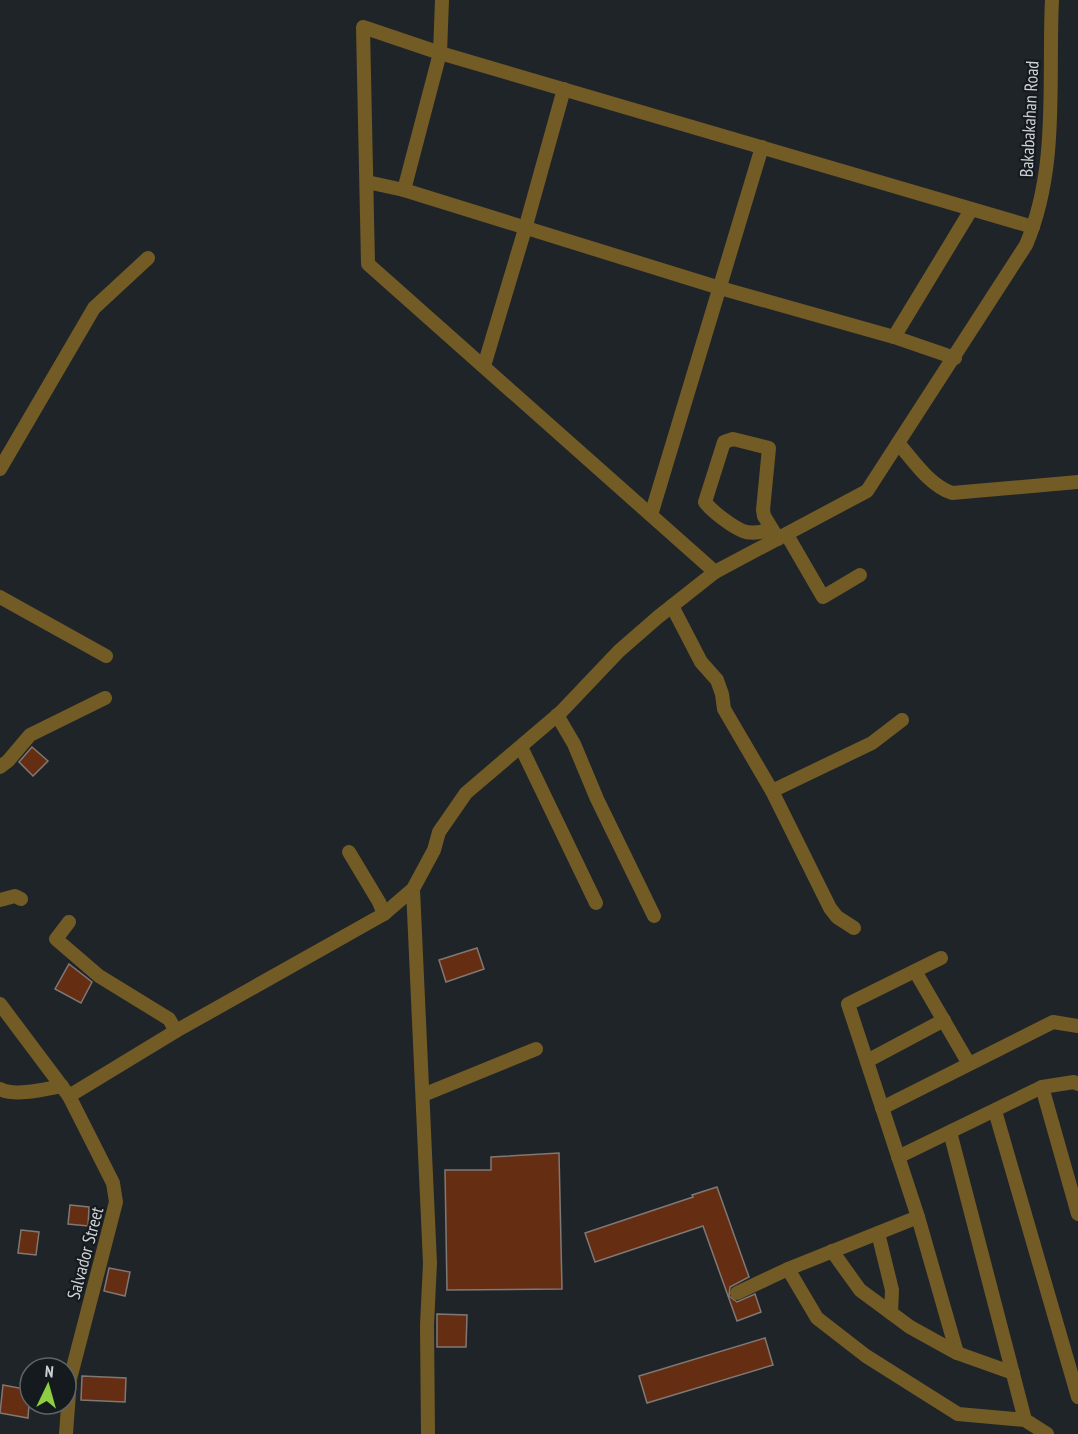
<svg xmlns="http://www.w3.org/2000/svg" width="1078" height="1434" viewBox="0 0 1078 1434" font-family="'PT Sans Narrow',sans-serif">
  <rect width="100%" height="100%" fill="#1f2429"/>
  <!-- building -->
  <g fill="#652d11" stroke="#807874" stroke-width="1.5">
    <polygon points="32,747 48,761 33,776 19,762"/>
    <polygon points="477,948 484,969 446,982 439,960"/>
    <polygon points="69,964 92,982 81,1003 55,989"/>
    <polygon points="559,1153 562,1289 447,1290 445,1170 491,1170 491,1157"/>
    <polygon points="717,1187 749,1277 730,1287 729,1296 737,1302 755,1294 761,1312 737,1321 703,1226 595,1262 585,1233 693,1197 692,1195"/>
    <polygon points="70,1205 89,1207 88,1226 68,1224"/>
    <polygon points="21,1230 39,1232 36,1255 18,1253"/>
    <polygon points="109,1268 130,1272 125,1296 104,1291"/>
    <polygon points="437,1314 467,1315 466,1347 437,1347"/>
    <polygon points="765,1338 773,1365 647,1403 639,1376"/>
    <polygon points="82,1376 126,1378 125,1402 81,1400"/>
    <polygon points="3,1385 30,1390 28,1418 0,1413"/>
  </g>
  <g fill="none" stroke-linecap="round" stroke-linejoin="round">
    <!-- minor -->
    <g stroke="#725b25" stroke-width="14">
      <polyline points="442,0 440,53 404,190 720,288 894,337 955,358"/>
      <polyline points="367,182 404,190"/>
      <polyline points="894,337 971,210"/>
      <polyline points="484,366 525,229 564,89"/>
      <path d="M898,443C913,460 929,485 952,493L1078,482"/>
      <polyline points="0,469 94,308 148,258"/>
      <polyline points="651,515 762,147"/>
      <path d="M772,530C764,531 752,535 743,531C733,527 711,511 705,502L724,442L733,439L769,448L763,510L764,516L778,539"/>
      <polyline points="787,535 823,597 860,575"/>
      <polyline points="715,572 368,264 363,27 440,53 1033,227"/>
      <polyline points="0,597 106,656"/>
      <polyline points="672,606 701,662 717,680 722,694 724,709 772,791 830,908 837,917 854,928"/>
      <polyline points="557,715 574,744 597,799 654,916"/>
      <polyline points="521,747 596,903"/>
      <polyline points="0,767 8,761 30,735 105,698"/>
      <polyline points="772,791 872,743 902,720"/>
      <polyline points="349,852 379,902 384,914"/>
      <polyline points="413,889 430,1263 427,1325 428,1434"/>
      <polyline points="0,900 15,896 21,899"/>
      <polyline points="69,922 56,939 99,976 169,1019 176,1031"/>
      <polyline points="941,958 848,1004 918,1217 957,1353"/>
      <polyline points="915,971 969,1064"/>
      <polyline points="0,1004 69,1096 113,1183 116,1202 70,1379 66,1434"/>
      <polyline points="867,1061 944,1020"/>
      <polyline points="1042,1087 1078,1214"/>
      <path d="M0,1089C15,1097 46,1089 62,1086"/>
      <polyline points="423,1095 536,1049"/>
      <path d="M69,1096L176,1031L384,914L413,889L434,850L439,832L466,793L561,712L619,651L658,617L715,572L867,491L1026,245C1059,168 1048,81 1052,0"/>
      <polyline points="882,1108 1053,1022 1078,1026"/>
      <polyline points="995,1111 1078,1397"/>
      <polyline points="950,1132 1025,1420"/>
      <polyline points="898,1157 1042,1087 1074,1082 1078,1084"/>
      <polyline points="878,1233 892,1290 891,1313"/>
      <polyline points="832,1251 860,1290 910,1327 957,1353 1013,1373"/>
      <polyline points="788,1269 817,1318 866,1356 958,1414 1025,1420 1047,1434"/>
      <polyline points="737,1293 788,1269 918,1217"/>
    </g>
  </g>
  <g text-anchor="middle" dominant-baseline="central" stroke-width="4.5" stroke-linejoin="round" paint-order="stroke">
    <!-- street labels -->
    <g font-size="18" fill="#cfd2d5" stroke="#151a1f">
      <text transform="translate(1029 119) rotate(-87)">Bakabakahan Road</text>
      <text transform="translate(85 1253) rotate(-75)">Salvador Street</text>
    </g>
  </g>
  <!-- north arrow -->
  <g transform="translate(48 1386) rotate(5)"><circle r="28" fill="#151a1f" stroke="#5f6468" stroke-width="1.5"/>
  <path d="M0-4.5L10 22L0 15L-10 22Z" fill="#8ece43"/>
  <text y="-9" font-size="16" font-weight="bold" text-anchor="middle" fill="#cfd2d5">N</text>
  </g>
</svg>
